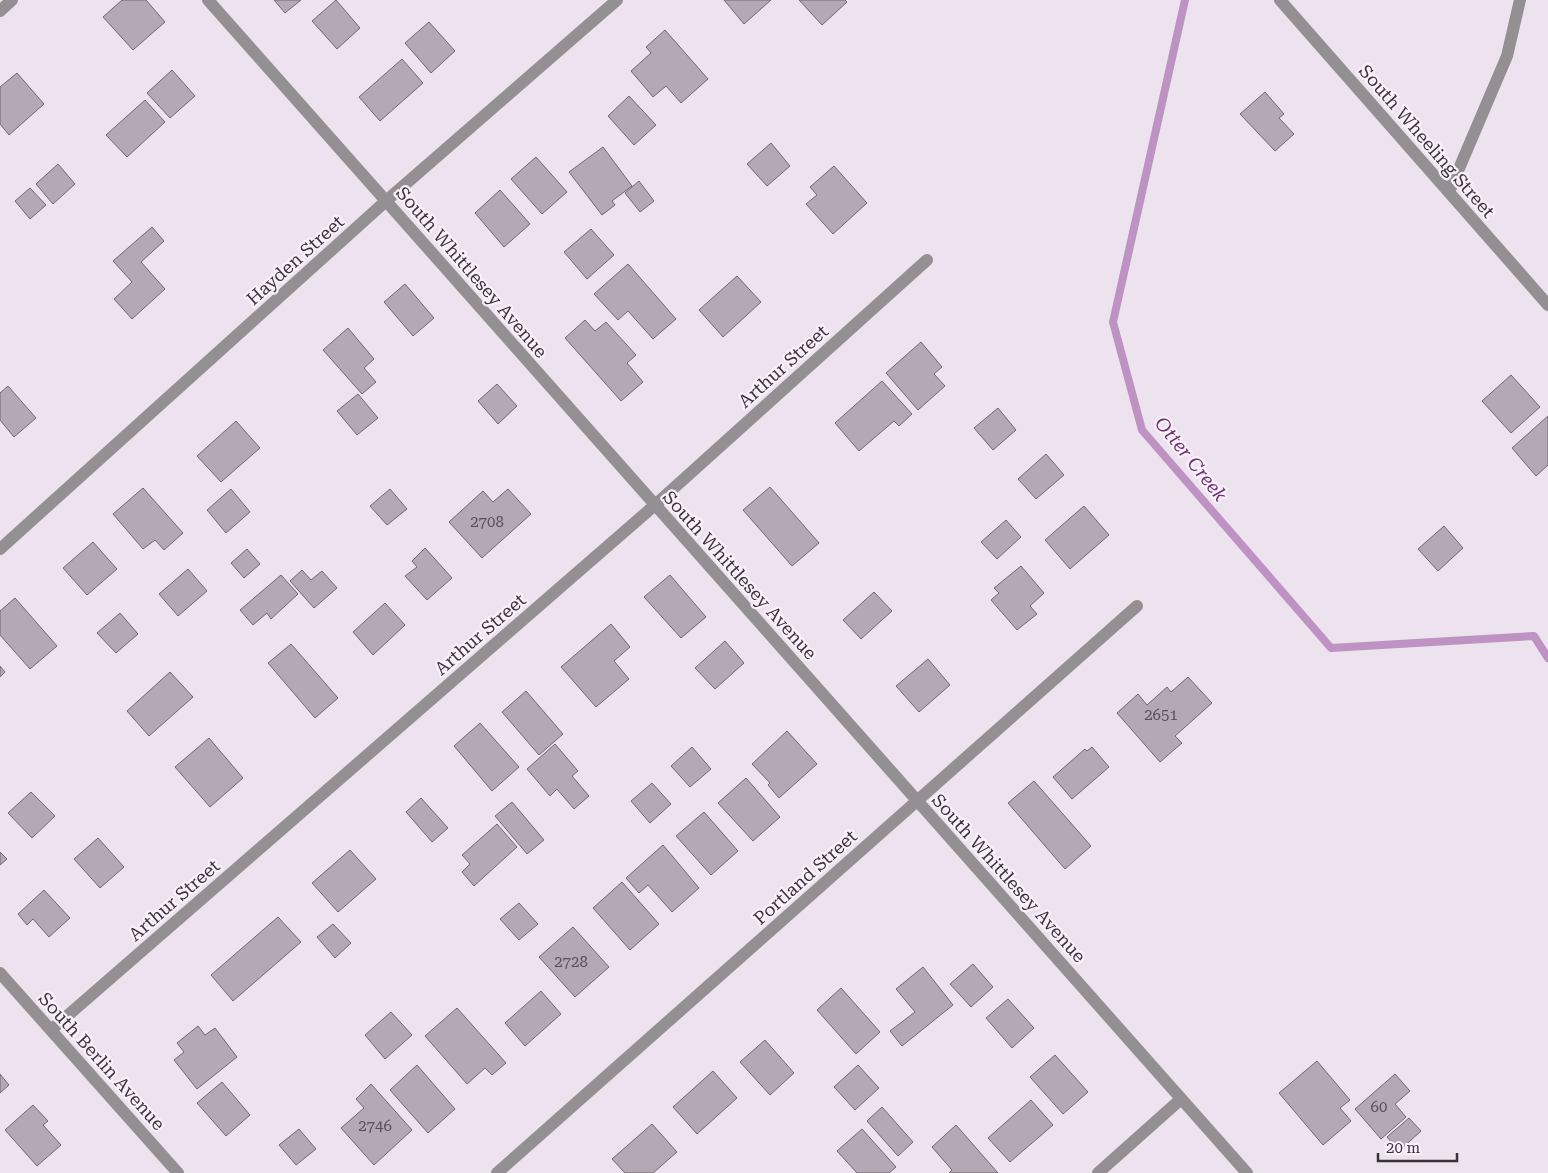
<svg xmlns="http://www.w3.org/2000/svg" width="1548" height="1173" viewBox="0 0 1548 1173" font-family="'Roboto Serif',serif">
  <rect width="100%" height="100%" fill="#ede3ee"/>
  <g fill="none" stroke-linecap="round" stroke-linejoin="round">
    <!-- stream -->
    <polyline stroke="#be92c2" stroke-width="8" points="1185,0 1113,322 1142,430 1331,648 1534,636 1548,658"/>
  </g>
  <!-- building -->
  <g fill="#b3a9b4" stroke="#706871">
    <polygon points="122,0 146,0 165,22 133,50 103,17"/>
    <polygon points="274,0 301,0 285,13"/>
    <polygon points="336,0 360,28 337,49 312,21"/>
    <polygon points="724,0 771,0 744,24"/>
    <polygon points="799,0 845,0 847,2 822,25"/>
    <polygon points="429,22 455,51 431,73 405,43"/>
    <polygon points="665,30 708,79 681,103 666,86 653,97 631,71 651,53 646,47"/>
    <polygon points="402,59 423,83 380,121 359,97"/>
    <polygon points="172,70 195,96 170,118 147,93"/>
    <polygon points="17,73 44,104 9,135 0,124 0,87"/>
    <polygon points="1265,92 1284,114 1279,118 1294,134 1275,151 1240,114"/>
    <polygon points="629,96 656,125 634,145 608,116"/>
    <polygon points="145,100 165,122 127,157 106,135"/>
    <polygon points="771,143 790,166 767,186 747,164"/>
    <polygon points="603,147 632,186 612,201 615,205 602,215 569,172"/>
    <polygon points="536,157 567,192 542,214 511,179"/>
    <polygon points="58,164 75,184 53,204 36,184"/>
    <polygon points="834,166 867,203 833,234 806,204 817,195 810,187"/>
    <polygon points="639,181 654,201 640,212 625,193"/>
    <polygon points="30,188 46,205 30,219 15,201"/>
    <polygon points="500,190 530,224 504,247 475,213"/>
    <polygon points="152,227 164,241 141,262 165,289 132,319 114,299 132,282 113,261"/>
    <polygon points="591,229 614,255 587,279 564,252"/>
    <polygon points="628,264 676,319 653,339 628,311 618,320 594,294"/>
    <polygon points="737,276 761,302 723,337 699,310"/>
    <polygon points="405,284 434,318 413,336 384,302"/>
    <polygon points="585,320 595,331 606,322 636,355 627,363 643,382 621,401 565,338"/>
    <polygon points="348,328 374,359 364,368 376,382 362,394 323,350"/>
    <polygon points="921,342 942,367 934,374 945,386 918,410 886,373"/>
    <polygon points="1511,375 1540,407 1511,433 1482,401"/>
    <polygon points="882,381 912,414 899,426 894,421 859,451 835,423"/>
    <polygon points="497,384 517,406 498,424 478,401"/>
    <polygon points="8,386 36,418 14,437 0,420 0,393"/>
    <polygon points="358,394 378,418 357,435 337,411"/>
    <polygon points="998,408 1016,430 993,450 974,428"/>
    <polygon points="1548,416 1548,465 1536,476 1512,448"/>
    <polygon points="236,421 260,448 221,482 197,456"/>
    <polygon points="1046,454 1064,475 1036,499 1018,479"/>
    <polygon points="770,487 819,543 792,566 743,510"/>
    <polygon points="143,488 183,533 164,550 155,540 143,549 113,514"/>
    <polygon points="231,489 250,512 226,533 207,510"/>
    <polygon points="390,489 407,509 387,525 370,506"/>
    <polygon points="508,489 531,514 482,558 449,522 483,491 493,502"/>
    <polygon points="1084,506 1109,535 1070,569 1045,540"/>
    <polygon points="1006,520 1021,537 997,559 981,542"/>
    <polygon points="1444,526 1463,548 1438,571 1418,549"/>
    <polygon points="93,542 117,569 87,595 63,568"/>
    <polygon points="425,548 452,578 427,600 405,576 417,567 412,561"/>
    <polygon points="247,549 260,564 244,578 231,563"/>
    <polygon points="1021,566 1044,593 1030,606 1037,614 1017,630 991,600 999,593 994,588"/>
    <polygon points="188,569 207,591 178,616 159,594"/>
    <polygon points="302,570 311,580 322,571 337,588 314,608 290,581"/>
    <polygon points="281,575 298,594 271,619 267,613 253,625 240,610"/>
    <polygon points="670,575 706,617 681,638 644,597"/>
    <polygon points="874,592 892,611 861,639 843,620"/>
    <polygon points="15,598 57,646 30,669 0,635 0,611"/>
    <polygon points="385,603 405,625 373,655 353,632"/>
    <polygon points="120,613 138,634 116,653 97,633"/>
    <polygon points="611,624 630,647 614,661 629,679 596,707 561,667"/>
    <polygon points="725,641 744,663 715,689 695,668"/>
    <polygon points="291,644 338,698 315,718 268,663"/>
    <polygon points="928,659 950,685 919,712 896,686"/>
    <polygon points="0,666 5,672 0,677"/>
    <polygon points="170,672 193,697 149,736 127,711"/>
    <polygon points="1188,677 1212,703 1175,736 1182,743 1160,762 1117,713 1138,694 1147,705 1167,687 1171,692"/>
    <polygon points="526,691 563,734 539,755 502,712"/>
    <polygon points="480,723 519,767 492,791 454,746"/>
    <polygon points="787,731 817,764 779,798 768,785 770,783 752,764"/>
    <polygon points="209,738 243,778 210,807 175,767"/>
    <polygon points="555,744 578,771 572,776 589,796 574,809 557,789 550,796 527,769"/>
    <polygon points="692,747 711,769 690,787 671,766"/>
    <polygon points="1092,747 1109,767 1072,799 1053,777 1085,749 1087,751"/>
    <polygon points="746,778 780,817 753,841 718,803"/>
    <polygon points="1034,781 1091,846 1065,869 1008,803"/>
    <polygon points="652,783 671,804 650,823 631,801"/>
    <polygon points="31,792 55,816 32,838 8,813"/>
    <polygon points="421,798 448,828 432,842 406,812"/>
    <polygon points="512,802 544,840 527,854 495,816"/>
    <polygon points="704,812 738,851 711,875 676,836"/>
    <polygon points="497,824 517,847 474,886 462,872 470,864 462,855"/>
    <polygon points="98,838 124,867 100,888 74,859"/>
    <polygon points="663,845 699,888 672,912 648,885 639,893 626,878"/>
    <polygon points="350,850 376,879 338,912 312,883"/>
    <polygon points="0,852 7,859 0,865"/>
    <polygon points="622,882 659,924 630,950 593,908"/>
    <polygon points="44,890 70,918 49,937 33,919 27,925 18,914"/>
    <polygon points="519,903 538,924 519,940 500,919"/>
    <polygon points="278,917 301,942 233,1001 211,975"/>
    <polygon points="333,924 351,943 335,958 317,937"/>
    <polygon points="573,927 609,967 575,997 539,957"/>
    <polygon points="973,964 993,987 971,1007 950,984"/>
    <polygon points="923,967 953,1005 902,1046 890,1031 915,1012 896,989"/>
    <polygon points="841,988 880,1032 856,1054 817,1010"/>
    <polygon points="541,991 561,1014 525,1046 505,1023"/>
    <polygon points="1008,999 1034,1028 1012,1048 986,1018"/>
    <polygon points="457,1008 506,1063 492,1075 485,1068 467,1084 425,1036"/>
    <polygon points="391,1012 412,1035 385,1059 365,1035"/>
    <polygon points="198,1026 205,1035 215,1028 237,1057 197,1089 174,1060 184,1052 177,1043"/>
    <polygon points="765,1040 794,1073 770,1095 740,1062"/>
    <polygon points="1055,1055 1088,1092 1063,1114 1030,1077"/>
    <polygon points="1317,1061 1350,1100 1340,1108 1351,1121 1323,1145 1279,1093"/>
    <polygon points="417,1065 455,1109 428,1133 390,1090"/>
    <polygon points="858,1065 879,1088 855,1110 834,1087"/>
    <polygon points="713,1071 737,1098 697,1134 673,1107"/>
    <polygon points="0,1074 9,1085 0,1093"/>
    <polygon points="1395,1074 1410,1091 1395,1104 1406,1117 1381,1139 1355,1109"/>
    <polygon points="222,1082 250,1115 226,1136 197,1103"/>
    <polygon points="371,1084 412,1130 374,1165 341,1128 364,1108 356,1099"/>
    <polygon points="1031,1100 1053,1125 1010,1162 988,1138"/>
    <polygon points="33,1105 48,1121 43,1125 61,1145 37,1166 5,1130"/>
    <polygon points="882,1107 913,1142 898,1156 867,1121"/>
    <polygon points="1409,1118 1421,1131 1399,1151 1387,1137"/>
    <polygon points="652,1124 677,1152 653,1173 625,1173 612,1159"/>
    <polygon points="956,1125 998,1173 949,1173 952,1170 932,1147"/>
    <polygon points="299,1129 316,1149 296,1165 279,1145"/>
    <polygon points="862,1129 896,1167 889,1173 857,1173 837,1151"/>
  </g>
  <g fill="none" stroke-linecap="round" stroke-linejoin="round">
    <!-- minor -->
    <g stroke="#938f93" stroke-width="12">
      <polyline points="208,0 1247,1173"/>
      <polyline points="1280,0 1548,305"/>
      <polyline points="0,11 12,0"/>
      <polyline points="1449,192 1507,56 1520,0"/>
      <polyline points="0,549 386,201 617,0"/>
      <polyline points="0,973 178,1173"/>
      <polyline points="51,1030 655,505 927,260"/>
      <polyline points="497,1173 1137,606"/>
      <polyline points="1098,1173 1181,1099"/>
    </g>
  </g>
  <g text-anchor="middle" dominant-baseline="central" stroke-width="4.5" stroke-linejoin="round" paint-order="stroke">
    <!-- number labels -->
    <g font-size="15" fill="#575157">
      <text x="487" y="522">2708</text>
      <text x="1161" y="715">2651</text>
      <text x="571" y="962">2728</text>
      <text x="1379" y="1107">60</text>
      <text x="375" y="1126">2746</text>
    </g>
    <!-- street labels -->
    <g font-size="18" fill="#383438" stroke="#faf0fb">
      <text transform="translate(1427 141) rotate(49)">South Wheeling Street</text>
      <text transform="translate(295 260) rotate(-42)">Hayden Street</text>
      <text transform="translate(472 272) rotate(49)">South Whittlesey Avenue</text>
      <text transform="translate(783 366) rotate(-42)">Arthur Street</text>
      <text transform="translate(740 575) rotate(48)">South Whittlesey Avenue</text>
      <text transform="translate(480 634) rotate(-41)">Arthur Street</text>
      <text transform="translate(805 877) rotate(-42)">Portland Street</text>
      <text transform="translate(1009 878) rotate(48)">South Whittlesey Avenue</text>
      <text transform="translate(174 900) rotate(-41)">Arthur Street</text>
      <text transform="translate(102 1061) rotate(48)">South Berlin Avenue</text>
    </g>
    <!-- water labels -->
    <g font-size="19" font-style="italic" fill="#6a3470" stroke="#faf0fb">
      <text transform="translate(1191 459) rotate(51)">Otter Creek</text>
    </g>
  </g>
  <!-- scale -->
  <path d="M1378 1153v8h79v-8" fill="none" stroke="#383438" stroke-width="2.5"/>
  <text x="1386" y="1153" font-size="15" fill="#383438" stroke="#faf0fb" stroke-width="4" paint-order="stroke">20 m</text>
</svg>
